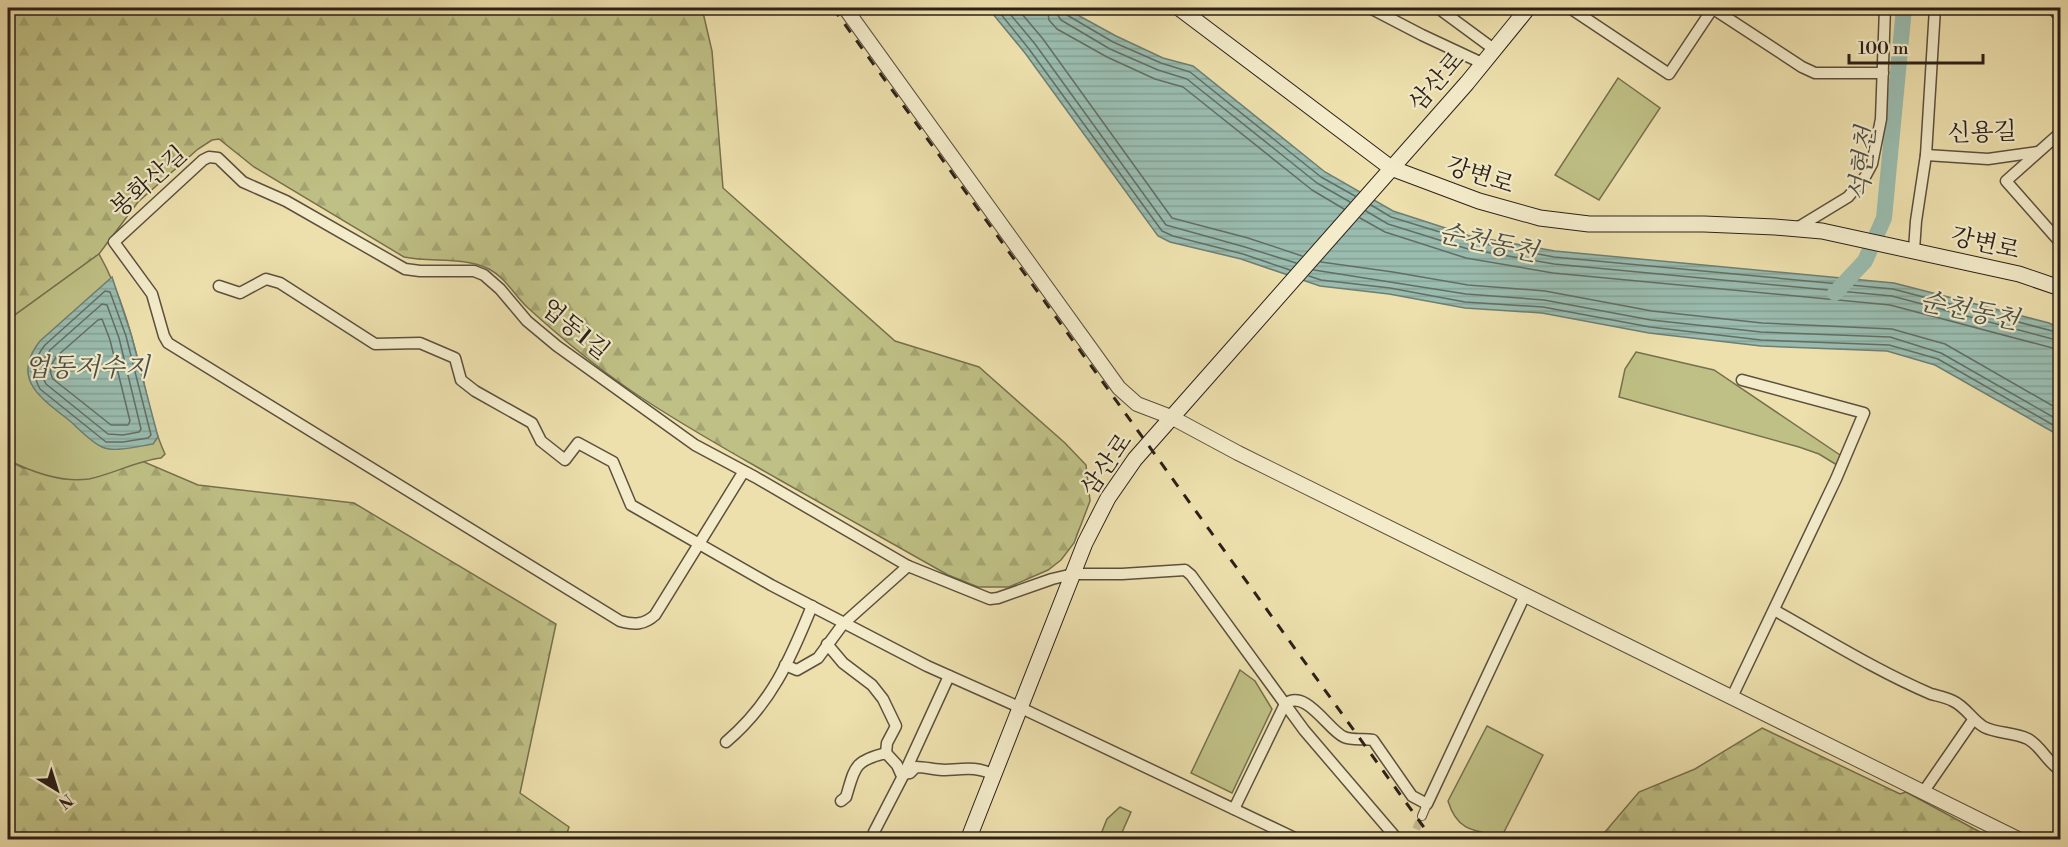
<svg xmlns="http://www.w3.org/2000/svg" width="2068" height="847" viewBox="0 0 2068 847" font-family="'Libre Bodoni','Noto Serif KR',serif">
  <defs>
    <pattern id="forest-firs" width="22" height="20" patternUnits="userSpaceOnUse" patternTransform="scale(1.5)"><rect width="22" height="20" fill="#bfc085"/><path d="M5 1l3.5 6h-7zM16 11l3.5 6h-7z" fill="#a4a572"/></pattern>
    <pattern id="water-rules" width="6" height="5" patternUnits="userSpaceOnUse" patternTransform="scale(1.5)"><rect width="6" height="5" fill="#9abcaf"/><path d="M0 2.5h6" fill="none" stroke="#85a196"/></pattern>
  </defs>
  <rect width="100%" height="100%" fill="#ede0ad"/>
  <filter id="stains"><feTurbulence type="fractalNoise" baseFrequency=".00333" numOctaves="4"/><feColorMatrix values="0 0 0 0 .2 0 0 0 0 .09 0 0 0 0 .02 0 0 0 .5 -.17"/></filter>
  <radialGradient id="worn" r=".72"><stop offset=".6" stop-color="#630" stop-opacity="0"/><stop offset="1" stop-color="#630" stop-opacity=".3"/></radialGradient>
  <!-- forest -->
  <g fill="url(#forest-firs)" stroke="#76704f" stroke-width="1.5">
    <path d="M8,8H702L712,51L723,188L895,341L979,367L1065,443L1086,465L1090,501L1074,543L1061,560L1048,570L1009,587H978L948,575C891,543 834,511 778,479C729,451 680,424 633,392C596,367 561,338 527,307C514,295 506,278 489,269C462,256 432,263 404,257L254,167L219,139L212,140L198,149L138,202L99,254L8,320Z"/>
    <polygon points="8,460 23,468 102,474 142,461 198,485 354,503 556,624 520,793 569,827 565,839 8,839"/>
    <polygon points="1762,728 1900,794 1906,792 1993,839 1599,839 1639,792 1695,769"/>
  </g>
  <!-- green -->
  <g fill="#bfc085" stroke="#76704f" stroke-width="1.5">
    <polygon points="1618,78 1660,108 1599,200 1555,175"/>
    <path d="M99,254C121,293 132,336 143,379C149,405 154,430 165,454L161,458C136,461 113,474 89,479C61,483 32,472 8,460V320Z"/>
    <polygon points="1636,352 1714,370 1840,455 1837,465 1819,454 1799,447 1619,397 1625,369"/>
    <polygon points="1240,670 1255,681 1272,709 1232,793 1191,773"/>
    <path d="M1487,726L1543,755L1502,836C1474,831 1457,831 1448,801Z"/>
    <polygon points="1120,807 1131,812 1119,839 1099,839 1107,819"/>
  </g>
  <!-- water -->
  <g fill="url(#water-rules)" stroke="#6e7e73" stroke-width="1.5">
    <polygon points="988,8 1065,8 1116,36 1163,58 1193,66 1325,172 1393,211 1470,236 1555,251 1894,283 2049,323 2060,328 2060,436 1935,365 1887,351 1761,346 1649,333 1542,313 1465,308 1389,294 1320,286 1241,259 1170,242 1158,236 1025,53"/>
    <path d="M112,277L131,334L158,437L153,444C140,446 114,453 102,447C91,442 80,430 70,421C41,398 10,379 40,341Z"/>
  </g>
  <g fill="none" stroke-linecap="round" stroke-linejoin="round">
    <!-- shore -->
    <g stroke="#636e64" stroke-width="1.5">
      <polyline points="996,8 1029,49 1162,231 1173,236 1243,254 1290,270"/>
      <polyline points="1005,8 1035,44 1166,225 1245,247 1296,263"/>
      <polyline points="1017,8 1043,39 1172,218 1248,238 1302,256"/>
      <polyline points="1047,8 1049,20 1057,29 1107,57 1155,79 1183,87 1312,190 1344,209"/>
      <polyline points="1056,8 1057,14 1061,20 1110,49 1158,70 1187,79 1317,183 1350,202"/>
      <polyline points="1063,8 1067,15 1113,42 1161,63 1190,72 1321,177 1355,196"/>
      <polyline points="1371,205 1391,217 1469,241 1554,257 1893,289 2060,333"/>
      <polyline points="1366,211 1388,224 1468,249 1554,264 1892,296 2060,341"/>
      <polyline points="1360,218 1385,232 1466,258 1553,273 1890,305 2060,350"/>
      <polyline points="1321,262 1393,272 1468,285 1545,291 1652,311 1762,323 1892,329 1945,344 2060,410"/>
      <polyline points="1314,270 1466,294 1544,300 1651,320 1761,332 1890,337 1941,353 2060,421"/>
      <polyline points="1309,276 1321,280 1390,288 1465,302 1543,307 1650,327 1761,340 1889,345 1938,359 2060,429"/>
      <path d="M105,291L110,292L126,336L151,435L148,438L123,442H106L40,389C31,372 33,360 45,345Z"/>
      <path d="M102,304L107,305L119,338L141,429L139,432L123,435L108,434L46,384C39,371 41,362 50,350Z"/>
      <path d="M102,319L110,340L130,421L128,425H111L53,379C48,370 51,364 57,356L98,320Z"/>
    </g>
    <!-- river -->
    <polyline stroke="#9abcaf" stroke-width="16" points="1835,293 1865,261 1884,218 1904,8"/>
    <!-- pedestrian-tunnel -->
    <polyline stroke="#c6ba8f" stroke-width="8" stroke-dasharray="8 4" stroke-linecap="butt" points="1411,840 1422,816"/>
    <!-- pedestrian casing -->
    <g stroke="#5c503e" stroke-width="10">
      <polyline id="pedestrian" points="1422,816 1427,804"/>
    </g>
    <!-- minor casing -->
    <g stroke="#5c503e" stroke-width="13">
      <g id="minor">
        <polyline points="1370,8 1422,35 1484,64"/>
        <polyline points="1438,8 1495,50"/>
        <polyline points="1570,8 1669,74 1713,8"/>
        <polyline points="1712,8 1802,67 1815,73 1883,73"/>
        <polyline points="2052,8 2060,17"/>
        <polyline points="2060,133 2006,181 2058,240 2060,239"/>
        <polyline points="1926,155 1988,159 2038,152"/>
        <polyline points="1797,228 1848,197 1865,177 1872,164 1881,119 1885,8"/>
        <polyline points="1914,250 1916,221 1926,155 1935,8"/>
        <polyline points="219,286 240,293 266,279 280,283 375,344 420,343 455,358 461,380 475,391 532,423 541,441 565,460 578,443 613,462 631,505 771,585 927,666 1019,707 1299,840"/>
        <path d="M744,471L655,615C644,625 634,625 620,621L168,343L164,336L152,294L114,242L203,160L209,157L218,158L243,182L286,201L405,269L420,271H474L484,275L500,289L527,321L557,346L695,445L755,477L908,566L990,599L998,598L1052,579L1073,574H1122L1185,570L1191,575L1304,730L1398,840"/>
        <path d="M1774,610C1826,639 1877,671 1931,694C1938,696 1946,697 1953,701C1966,707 1972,720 1984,727C1998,734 2014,732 2028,739C2041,746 2047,762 2060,770"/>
        <polyline points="827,644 843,663 872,685 883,699 896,726 887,743 886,753"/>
        <polyline points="785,665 797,670 818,658 843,624 908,566"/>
        <polyline points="1732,697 1836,479 1864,413 1742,380"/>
        <path d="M726,742C771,704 790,660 812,606"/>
        <polyline points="1924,791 1973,720"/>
        <path d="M841,801L846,797C855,768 853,761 886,753L897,765L901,774L910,773L916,767C925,767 936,770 945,770C964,769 977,766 994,775"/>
        <path d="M1234,809L1285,704C1306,688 1328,730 1344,737C1353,741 1364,738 1373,740L1412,796L1427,804L1525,595"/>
        <polyline points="873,838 874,832 904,774 949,676"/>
      </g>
    </g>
    <!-- tertiary casing -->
    <g stroke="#5c503e" stroke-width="16">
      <polyline id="tertiary" points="845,8 1119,388 1137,404 1171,417 1238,453 2020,840"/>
    </g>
    <!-- secondary casing -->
    <g stroke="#2c2019" stroke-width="17">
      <g id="secondary">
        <polyline points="1179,8 1391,168 1479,201 1540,218 1589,224 1704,224 1775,227 1822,231 2019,274 2060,288"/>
        <polyline points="968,840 1085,543 1108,498 1135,459 1467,83 1528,8"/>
      </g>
    </g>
    <!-- pedestrian -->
    <use href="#pedestrian" stroke="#f3ebca" stroke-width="8"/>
    <!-- minor -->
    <use href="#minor" stroke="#f3ebca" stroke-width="10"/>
    <!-- tertiary -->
    <use href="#tertiary" stroke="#f3ebca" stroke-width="14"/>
    <!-- secondary -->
    <use href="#secondary" stroke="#f3ebca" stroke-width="15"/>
    <!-- rail -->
    <polyline stroke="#2c2019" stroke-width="3" stroke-dasharray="10 10" stroke-linecap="butt" points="833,8 1433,840"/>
  </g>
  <g text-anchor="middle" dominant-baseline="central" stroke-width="4.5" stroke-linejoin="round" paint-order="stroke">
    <!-- street labels -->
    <g font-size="24" fill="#2c2019" stroke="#f3ebca">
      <text transform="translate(1437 82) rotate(-49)">삼산로</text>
      <text transform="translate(1982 133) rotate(-2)">신용길</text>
      <text transform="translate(1480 176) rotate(18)">강변로</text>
      <text transform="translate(149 182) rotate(-42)">봉화산길</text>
      <text transform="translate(1985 244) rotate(13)">강변로</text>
      <text transform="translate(575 330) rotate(39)">업동1길</text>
      <text transform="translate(1107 465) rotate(-55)">삼산로</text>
    </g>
    <!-- water labels -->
    <g font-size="26" font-style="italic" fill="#4d4f46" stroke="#f3ebca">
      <text transform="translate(1863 164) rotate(-84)">석현천</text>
      <text transform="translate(1488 243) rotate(12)">순천동천</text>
      <text transform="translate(1969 311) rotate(12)">순천동천</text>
      <text x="87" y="368">업동저수지</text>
    </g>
  </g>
  <!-- margin -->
  <rect width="2068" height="847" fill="none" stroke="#ede0ad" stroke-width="30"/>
  <rect x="9" y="9" width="2050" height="829" fill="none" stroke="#2c2019" stroke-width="3"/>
  <rect x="15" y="15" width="2038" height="817" fill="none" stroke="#2c2019" stroke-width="1.5"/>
  <!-- north arrow -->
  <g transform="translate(57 790) rotate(142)" stroke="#f3ebca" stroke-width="4.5" paint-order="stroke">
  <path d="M0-4.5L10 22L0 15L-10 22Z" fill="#2c2019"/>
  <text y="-9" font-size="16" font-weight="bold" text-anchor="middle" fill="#2c2019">N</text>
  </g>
  <!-- scale -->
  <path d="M1849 54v9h134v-9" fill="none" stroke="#2c2019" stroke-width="3"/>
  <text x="1858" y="54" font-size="18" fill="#2c2019" stroke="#f3ebca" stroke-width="4.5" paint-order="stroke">100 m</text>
  <rect width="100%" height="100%" filter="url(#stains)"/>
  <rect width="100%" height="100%" fill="url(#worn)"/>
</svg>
